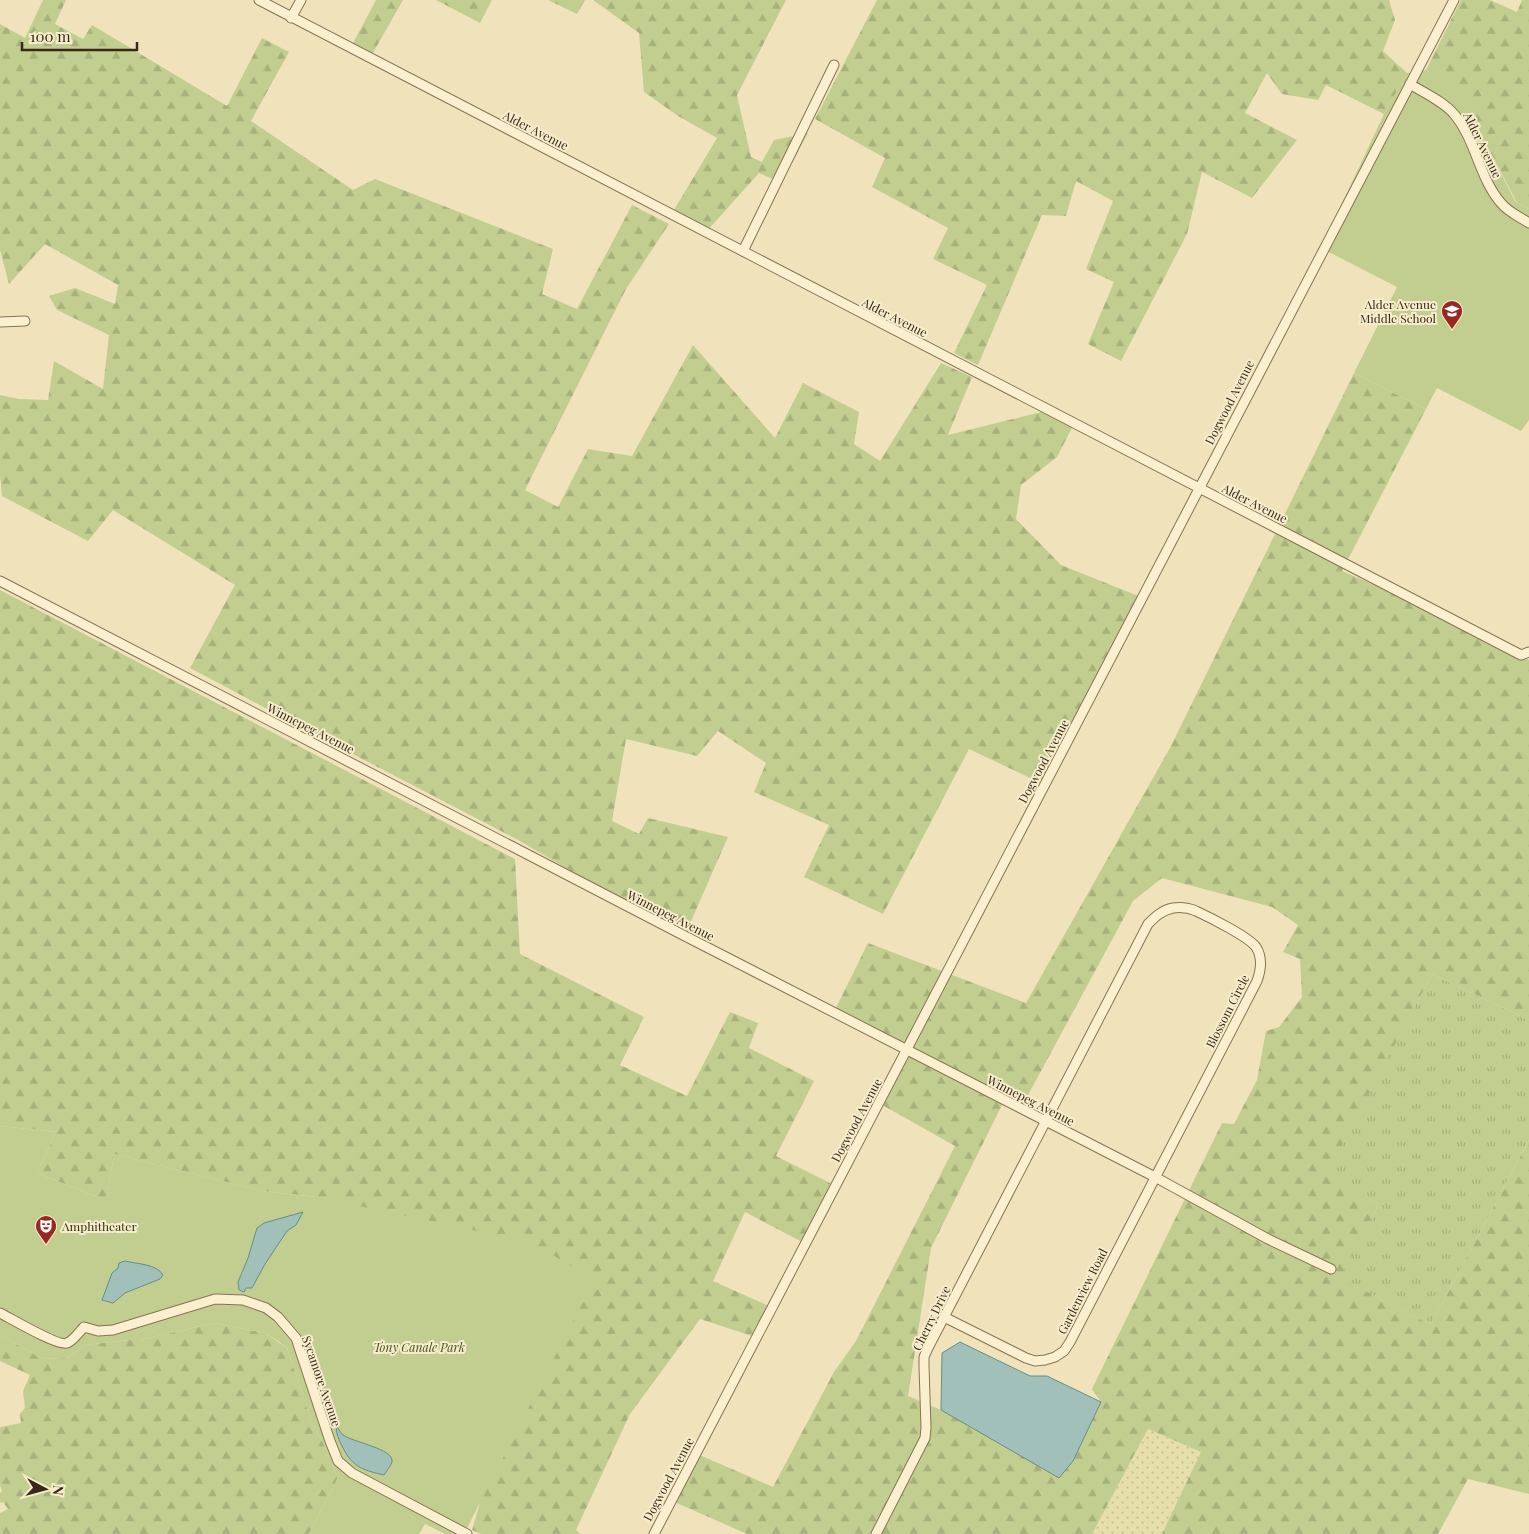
<svg xmlns="http://www.w3.org/2000/svg" width="1529" height="1534" viewBox="0 0 1529 1534" font-family="'Playfair Display',serif">
  <defs>
    <pattern id="farmland-dots" width="8" height="8" patternUnits="userSpaceOnUse" patternTransform="scale(1.25)"><rect width="8" height="8" fill="#e6dfa9"/><path d="M2 2h.1M6 6h.1" fill="none" stroke="#c6bf91" stroke-width="1.8" stroke-linecap="round"/></pattern>
    <pattern id="grass-tufts" width="24" height="20" patternUnits="userSpaceOnUse" patternTransform="scale(1.25)"><rect width="24" height="20" fill="#c2ce8f"/><path d="M3 7l-1-3M5 7V3M7 7l1-3M15 17l-1-3M17 17v-4M19 17l1-3" fill="none" stroke="#a7b17b"/></pattern>
    <pattern id="forest-firs" width="22" height="20" patternUnits="userSpaceOnUse" patternTransform="scale(1.25)"><rect width="22" height="20" fill="#c2ce8f"/><path d="M5 1l3.5 6h-7zM16 11l3.5 6h-7z" fill="#a7b17b"/></pattern>
  </defs>
  <rect width="100%" height="100%" fill="#f0e3bb"/>
  <!-- farmland -->
  <polygon fill="url(#farmland-dots)" points="1148,1429 1202,1452 1162,1534 1092,1534"/>
  <!-- grass -->
  <polygon fill="url(#grass-tufts)" points="1432,974 1529,1020 1529,1140 1431,1325 1339,1278 1379,1204 1325,1175"/>
  <!-- forest -->
  <g fill="url(#forest-firs)" fill-rule="evenodd">
    <polygon points="43,0 66,0 55,24 83,39 92,25 227,106 262,38 289,52 251,121 353,190 375,179 553,249 542,294 577,309 632,205 669,224 626,289 525,490 558,507 588,449 632,456 693,345 775,438 803,383 859,412 854,444 880,461 941,363 972,377 948,435 1049,410 1075,422 1057,457 1021,485 1016,519 1061,565 1141,597 1043,784 969,749 883,914 804,877 829,825 754,792 766,763 718,731 697,756 626,739 612,821 639,834 648,818 728,837 684,937 518,840 320,737 190,668 235,585 113,510 88,541 2,496 0,475 0,395 19,399 48,400 54,361 103,389 109,335 57,310 49,296 75,288 115,304 118,285 45,244 9,284 0,250 0,24 25,38"/>
    <polygon points="376,0 403,0 370,58 351,47"/>
    <polygon points="436,0 492,0 480,23"/>
    <polygon points="548,0 585,0 577,14"/>
    <polygon points="593,0 786,0 737,95 751,157 762,162 774,140 808,133 781,183 759,173 706,232 671,215 717,138 678,116 644,92 639,33"/>
    <polygon points="877,0 1389,0 1395,20 1383,51 1407,73 1384,114 1326,85 1318,100 1282,94 1267,73 1245,113 1297,140 1252,198 1202,172 1187,234 1121,361 1088,344 1114,282 1086,269 1113,201 1076,181 1066,216 1042,215 978,365 954,353 987,285 933,259 948,228 872,187 885,158 815,119"/>
    <polygon points="1461,0 1490,0 1517,12 1522,0 1529,0 1529,209 1516,201 1460,94 1426,70"/>
    <path d="M1354,373L1426,409L1342,571L1453,619L1529,660V1020L1432,974L1326,1175L1379,1204L1340,1278L1431,1325L1529,1140V1494L1468,1479L1438,1534H1162L1201,1452L1148,1429L1092,1534H747L670,1500L695,1453L773,1487L834,1372L856,1341L955,1146L877,1102L904,1051L833,1014L868,943L1026,1003L1171,746ZM1162,878L1272,907L1298,925L1283,952L1300,959L1302,997L1279,1027L1266,1031L1257,1080L1234,1124L1222,1123L1092,1389L1101,1402L1060,1477L941,1410L908,1396L931,1248L1004,1101L1021,1108L1133,901Z"/>
    <polygon points="0,590 515,859 520,954 644,1017 620,1065 687,1096 730,1012 758,1023 749,1048 814,1081 776,1156 834,1185 804,1243 745,1212 713,1281 771,1307 755,1337 700,1319 630,1414 576,1530 580,1534 481,1534 472,1530 480,1503 317,1197 262,1191 114,1154 107,1197 97,1197 37,1173 56,1132 0,1126"/>
    <polygon points="214,1323 265,1333 287,1348 312,1423 323,1443 338,1478 309,1534 0,1534 0,1513 8,1509 3,1502 0,1503 0,1493 2,1491 0,1485 0,1428 1,1427 21,1423 20,1414 25,1408 23,1391 30,1375 0,1361 0,1335 43,1359 67,1358 85,1345 128,1340 140,1340"/>
  </g>
  <!-- park -->
  <g fill="#c2ce8f">
    <polygon points="1426,70 1460,93 1515,201 1529,209 1529,420 1521,431 1437,388 1426,409 1354,373 1397,287 1321,248 1384,114 1407,73"/>
    <polygon points="0,1126 56,1132 37,1173 97,1197 107,1197 114,1154 262,1191 317,1197 533,1243 594,1280 464,1534 445,1534 425,1524 419,1534 309,1534 338,1478 323,1443 312,1423 287,1348 278,1341 265,1333 214,1323 140,1340 128,1340 85,1345 67,1358 43,1359 0,1335"/>
  </g>
  <!-- water -->
  <g fill="#a0c0b9" stroke="#678e87">
    <polygon points="303,1212 296,1225 287,1231 265,1264 252,1288 246,1288 244,1292 239,1290 238,1282 248,1258 257,1228 264,1223"/>
    <path d="M125,1261C137,1264 157,1264 163,1275L160,1279L125,1293L113,1303L102,1300L112,1273L118,1268L119,1263Z"/>
    <polygon points="960,1342 1030,1376 1047,1376 1101,1402 1073,1461 1059,1478 941,1410 942,1353"/>
    <path d="M336,1425C338,1428 340,1432 343,1435C352,1442 395,1449 392,1462C391,1466 386,1471 384,1475C362,1470 353,1467 343,1448C339,1440 336,1434 336,1425Z"/>
  </g>
  <g fill="none" stroke-linecap="round" stroke-linejoin="round">
    <!-- street casing -->
    <g stroke="#887355" stroke-width="11">
      <g id="street">
        <polyline points="259,0 1521,655 1529,652"/>
        <polyline points="291,18 301,0"/>
        <path d="M1410,84C1424,93 1443,101 1454,114C1476,140 1479,178 1501,203C1508,212 1520,217 1529,223"/>
        <polyline points="743,251 834,65"/>
        <polyline points="0,322 25,321"/>
        <polyline points="0,581 683,935 1155,1177 1268,1239 1331,1269"/>
        <path d="M0,1313C10,1318 59,1347 67,1343C73,1341 79,1332 84,1327L98,1331L113,1330L215,1299L243,1300L266,1308L278,1317L296,1338L330,1441L338,1461L352,1473L467,1534"/>
        <polyline points="654,1534 1454,0"/>
        <path d="M876,1534L925,1438L926,1428L924,1366V1357L928,1348L1148,924C1155,917 1162,910 1173,908C1181,907 1189,908 1196,911C1209,917 1249,937 1256,947C1263,958 1261,970 1257,981L1070,1342L1064,1351L1055,1357L1045,1360L1035,1361L1026,1358L944,1317"/>
      </g>
    </g>
    <!-- street -->
    <use href="#street" stroke="#faf0cf" stroke-width="9"/>
  </g>
  <!-- icons -->
  <defs>
    <g id="school-pin" transform="scale(1.125)"><path d="M0 17L-7.5 6A9.5 9.5 0 1 1 7.5 6Z" fill="#992822" stroke="#f7edcb"/><path d="M0-5L7-2L0 1L-7-2ZM-4 1L0 2.5L4 1V4Q0 6-4 4Z" fill="#fff"/></g>
    <g id="theatre-pin" transform="scale(1.125)"><path d="M0 17L-7.5 6A9.5 9.5 0 1 1 7.5 6Z" fill="#992822" stroke="#f7edcb"/><path d="M-5-5.5Q0-4 5-5.5V0Q5 5 0 6Q-5 5-5 0ZM-3.3-2.5H-1v1.5H-3.3ZM1-2.5H3.3v1.5H1ZM-2.8 1Q0 5.5 2.8 1Z" fill="#fff"/></g>
  </defs>
  <g fill-rule="evenodd">
    <use href="#school-pin" x="1452" y="311"/>
    <use href="#theatre-pin" x="46" y="1226"/>
  </g>
  <g text-anchor="middle" dominant-baseline="central" stroke-width="4" stroke-linejoin="round" paint-order="stroke">
    <!-- street labels -->
    <g font-size="12" fill="#36291a" stroke="#f7edcb">
      <text transform="translate(536 130) rotate(27)">Alder Avenue</text>
      <text transform="translate(1483 145) rotate(64)">Alder Avenue</text>
      <text transform="translate(895 317) rotate(27)">Alder Avenue</text>
      <text transform="translate(1229 402) rotate(-63)">Dogwood Avenue</text>
      <text transform="translate(1255 503) rotate(27)">Alder Avenue</text>
      <text transform="translate(311 728) rotate(27)">Winnepeg Avenue</text>
      <text transform="translate(1043 761) rotate(-62)">Dogwood Avenue</text>
      <text transform="translate(671 915) rotate(27)">Winnepeg Avenue</text>
      <text transform="translate(1227 1011) rotate(-63)">Blossom Circle</text>
      <text transform="translate(1031 1100) rotate(27)">Winnepeg Avenue</text>
      <text transform="translate(856 1120) rotate(-62)">Dogwood Avenue</text>
      <text transform="translate(1082 1291) rotate(-63)">Gardenview Road</text>
      <text transform="translate(931 1318) rotate(-64)">Cherry Drive</text>
      <text transform="translate(322 1381) rotate(71)">Sycamore Avenue</text>
      <text transform="translate(668 1479) rotate(-62)">Dogwood Avenue</text>
    </g>
    <!-- poi labels -->
    <g font-size="12" fill="#36291a" stroke="#f7edcb" text-anchor="end">
      <text x="1436" y="304">Alder Avenue<tspan x="1436" dy="14">Middle School</tspan></text>
      <text x="62" y="1226" text-anchor="start">Amphitheater</text>
    </g>
    <!-- park labels -->
    <g font-size="12" font-style="italic" fill="#435320" stroke="#f7edcb">
      <text x="419" y="1347">Tony Canale Park</text>
    </g>
  </g>
  <!-- north arrow -->
  <g transform="translate(45 1489) rotate(96)" stroke="#f7edcb" stroke-width="4" paint-order="stroke">
  <path d="M0-4L9 19L0 12L-9 19Z" fill="#36291a"/>
  <text y="-8" font-size="14" font-weight="bold" text-anchor="middle" fill="#36291a">N</text>
  </g>
  <!-- scale -->
  <path d="M22 42v8h115v-8" fill="none" stroke="#36291a" stroke-width="2.5"/>
  <text x="30" y="42" font-size="15" fill="#36291a" stroke="#f7edcb" stroke-width="4" paint-order="stroke">100 m</text>
</svg>
